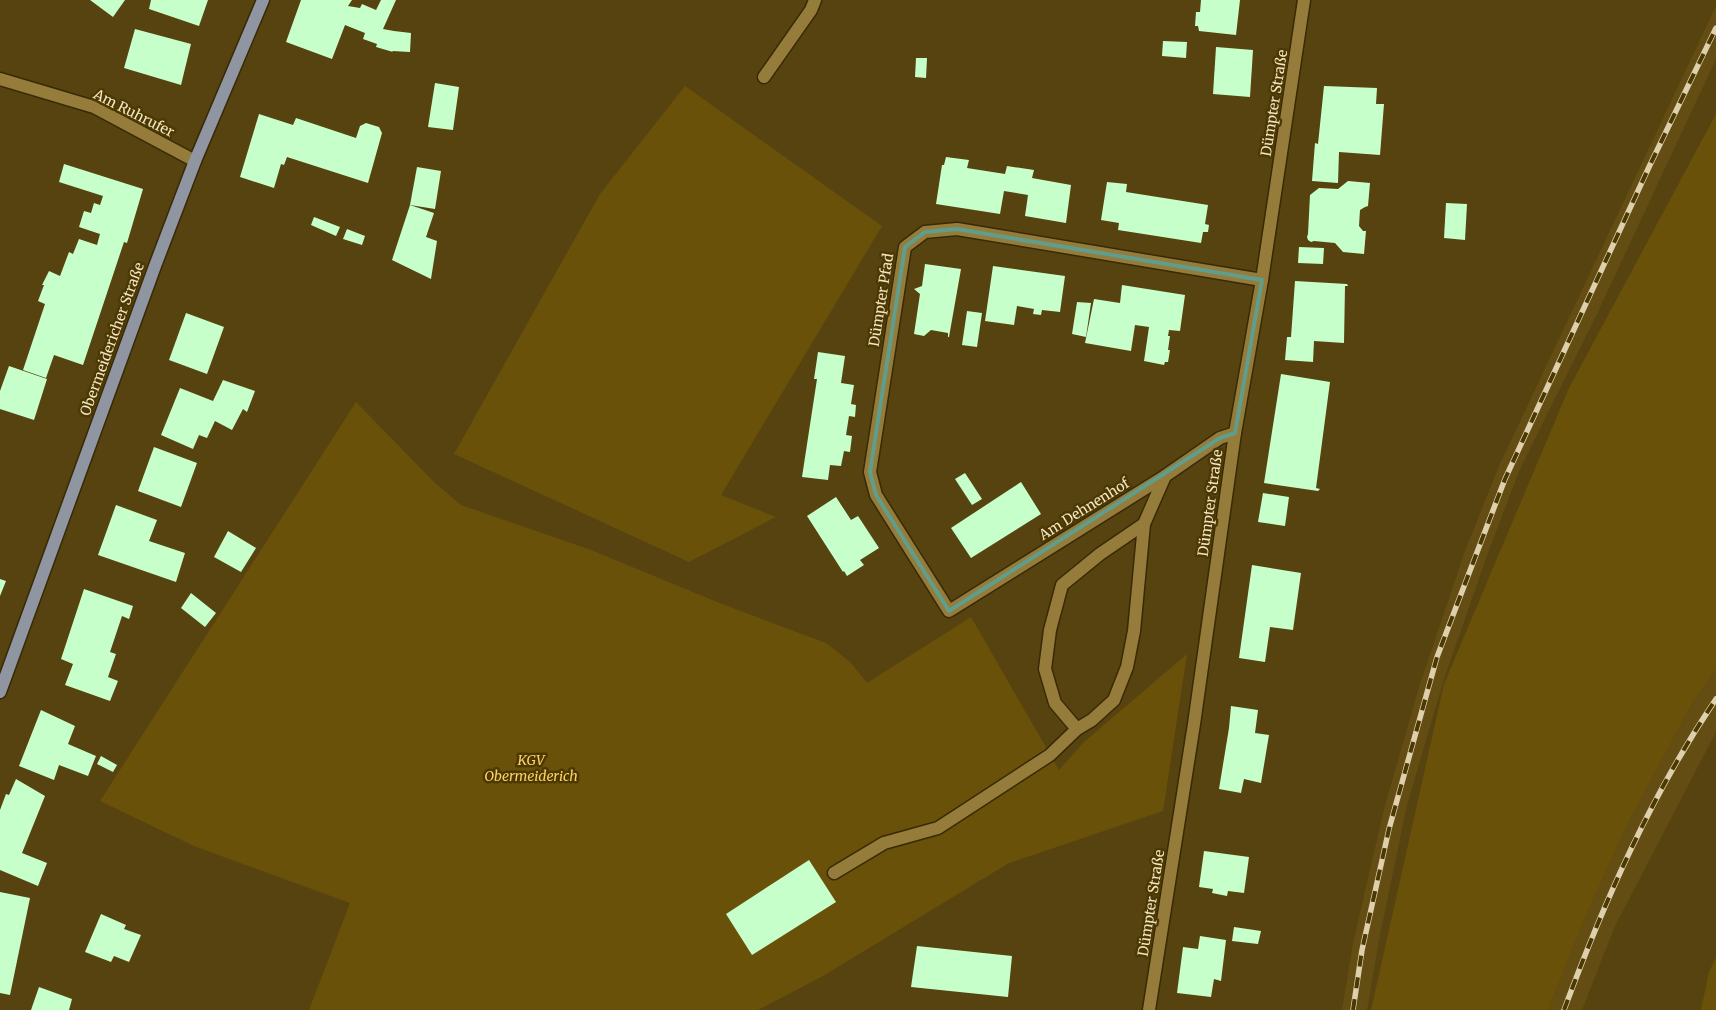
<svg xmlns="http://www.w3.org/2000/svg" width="1716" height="1010" viewBox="0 0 1716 1010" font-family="Merriweather,serif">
  <rect width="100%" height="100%" fill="#574310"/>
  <!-- built -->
  <g fill="#634d12">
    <polygon points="1716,6 1716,59 1597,314 1520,469 1489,550 1444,679 1407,805 1379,940 1367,1010 1342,1010 1353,943 1385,805 1420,684 1465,551 1499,466"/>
    <polygon points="1716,670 1716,732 1615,926 1582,1010 1548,1010 1585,918 1627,825 1694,700"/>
  </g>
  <!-- green -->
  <g fill="#69510a">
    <polygon points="685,86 882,226 721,495 776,517 689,562 454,454 600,194"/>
    <polygon points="1716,114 1716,670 1694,700 1627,825 1585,918 1548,1010 1371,1010 1444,684 1569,388"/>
    <polygon points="356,402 434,482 461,505 591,550 717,602 826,643 850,662 867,683 971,617 1059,770 1084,742 1187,654 1163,811 1009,863 823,976 758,1010 309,1010 350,903 194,846 100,801"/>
    <polygon points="1716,957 1716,1010 1701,1010 1709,972"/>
  </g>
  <!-- building -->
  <g fill="#c7ffcb">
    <polygon points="90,0 125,0 113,17"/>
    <polygon points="151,0 208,0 199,26 149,9"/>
    <polygon points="301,0 352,0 348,6 360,8 362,4 376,10 381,0 396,0 383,29 394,31 411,33 410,52 392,51 393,52 376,47 377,44 363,39 365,33 345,25 332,59 286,42"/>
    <polygon points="1201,0 1240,0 1236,35 1199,31 1198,26 1195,26 1196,12 1200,12"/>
    <polygon points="135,29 191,44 181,85 124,68"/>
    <polygon points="1163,41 1187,42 1186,58 1162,56"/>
    <polygon points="1216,47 1253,50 1250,97 1213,94"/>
    <polygon points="916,58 927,58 926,78 915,77"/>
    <polygon points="435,83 459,87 453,130 428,127"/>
    <polygon points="1324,86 1377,88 1376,104 1384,104 1380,155 1339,152 1338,183 1312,181 1315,143 1318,144"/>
    <polygon points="259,114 293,125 296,118 356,138 360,126 366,123 379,127 382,133 368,183 287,157 284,165 281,164 274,188 240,177"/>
    <polygon points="946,157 969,160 967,168 1005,174 1007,166 1034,170 1032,178 1071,185 1066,223 1025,216 1028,195 1004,191 1000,214 936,204 942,165 944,165"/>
    <polygon points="64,164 143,189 127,243 124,242 83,365 54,355 46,378 23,370 45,304 38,301 44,285 42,285 49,271 60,276 69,252 73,254 79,239 97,245 100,234 79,227 84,211 91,213 94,203 100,205 103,196 59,182"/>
    <polygon points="417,167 441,171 435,209 410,205"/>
    <polygon points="1348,181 1370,183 1368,206 1365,207 1360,210 1359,226 1363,231 1366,231 1364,254 1343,252 1335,243 1314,241 1311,242 1308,240 1307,237 1308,234 1310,195 1319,188 1338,189"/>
    <polygon points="1107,182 1127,184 1126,192 1208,205 1205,224 1209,225 1208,232 1203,232 1201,243 1118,230 1119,223 1101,220"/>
    <polygon points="1446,203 1467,204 1465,240 1444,238"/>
    <polygon points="410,205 434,213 426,237 437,241 431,279 392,260"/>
    <polygon points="314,217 340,227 336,236 311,225"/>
    <polygon points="347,229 365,236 362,245 343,239"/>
    <polygon points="1299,247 1324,248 1323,264 1298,263"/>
    <polygon points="925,264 961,269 949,337 948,337 948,333 931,330 924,336 914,334 920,294 914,289 922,286"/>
    <polygon points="993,266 1065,276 1060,312 1042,310 1041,315 1033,314 1034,309 1017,306 1014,325 985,321"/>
    <polygon points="1295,281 1347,284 1348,286 1345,286 1344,343 1314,341 1313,362 1285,360 1287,337 1291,337"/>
    <polygon points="1122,285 1185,295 1180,331 1169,330 1168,336 1170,336 1168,350 1170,350 1168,362 1165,362 1164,365 1144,361 1149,327 1135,325 1131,351 1085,343 1094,299 1120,303"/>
    <polygon points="1077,302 1091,303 1086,337 1072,334"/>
    <polygon points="967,311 982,313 977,347 962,345"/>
    <polygon points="186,313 224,327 207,374 169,360"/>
    <polygon points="818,352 845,356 841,383 854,385 851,404 856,405 855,417 849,416 846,435 852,436 850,452 844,451 841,466 830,465 828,480 802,477 817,379 814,379"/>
    <polygon points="9,366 47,379 34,420 0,409 0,391"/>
    <polygon points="1281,374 1330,382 1316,488 1320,489 1318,491 1264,483"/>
    <polygon points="223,380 255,391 247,412 243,409 232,430 215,421 207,438 199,435 193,449 161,435 180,388 213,401"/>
    <polygon points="154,447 197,463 181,507 138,491"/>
    <polygon points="965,473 982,499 972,505 955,479"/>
    <polygon points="1021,482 1041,514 971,558 951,528"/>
    <polygon points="1263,493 1289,497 1285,526 1258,522"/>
    <polygon points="836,497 851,520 858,516 879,548 860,560 864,565 847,576 844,571 843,572 807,516"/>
    <polygon points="116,505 157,520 149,541 185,553 176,582 98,555"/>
    <polygon points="228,531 256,548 241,572 214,557"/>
    <polygon points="1252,565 1301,573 1293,630 1270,627 1265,662 1239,658"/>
    <polygon points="0,579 6,581 0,596"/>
    <polygon points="84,589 133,606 129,619 122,616 110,652 116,654 108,677 118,681 110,701 65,685 73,664 61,659"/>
    <polygon points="191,593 216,613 205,627 181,608"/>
    <polygon points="1231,706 1258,710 1255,733 1269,735 1261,783 1244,779 1241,793 1219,789 1229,728"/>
    <polygon points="41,710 75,726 68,744 96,756 88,776 59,765 54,780 19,766"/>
    <polygon points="101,756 117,765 113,772 97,764"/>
    <polygon points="16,779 45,796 22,853 47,863 38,886 0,870 0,810 6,794 9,795"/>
    <polygon points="1204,851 1249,857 1244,893 1228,891 1227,896 1212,893 1213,889 1199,887"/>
    <polygon points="809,860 836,902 752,955 726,914"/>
    <polygon points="0,892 30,898 10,995 0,993"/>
    <polygon points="101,914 126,925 124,929 141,935 129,962 114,956 111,962 85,952"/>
    <polygon points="1234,927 1261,931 1258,944 1232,941"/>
    <polygon points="1200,936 1226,940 1221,981 1214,979 1211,997 1177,993 1183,947 1198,949"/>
    <polygon points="917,946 1012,956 1008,997 911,987"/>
    <polygon points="39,987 72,999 69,1010 31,1010"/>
  </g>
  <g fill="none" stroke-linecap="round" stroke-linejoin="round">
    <!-- minor casing -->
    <g stroke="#382a07" stroke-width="15">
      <g id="minor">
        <polyline points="764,77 811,10 815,0"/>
        <polyline points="0,79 94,107 195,161"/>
        <polyline points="1235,433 1220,438 1165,476 949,611 876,495 870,472 905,247 925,232 957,229 1262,280"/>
        <polyline points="1077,729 1055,703 1045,669 1050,630 1062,585 1100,554 1144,524 1165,476"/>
        <polyline points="834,873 884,843 938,828 1050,755 1077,729 1092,720 1114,700 1127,667 1134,631 1144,524"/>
        <polyline points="1149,1010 1194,724 1235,433 1262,280 1304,0"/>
      </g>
    </g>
    <!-- major casing -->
    <g stroke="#382a07" stroke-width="15">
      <polyline id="major" points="0,692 155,266 195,161 263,0"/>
    </g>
    <!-- minor -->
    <use href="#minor" stroke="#967c3b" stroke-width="12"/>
    <!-- major -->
    <use href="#major" stroke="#8f95a1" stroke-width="12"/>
    <!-- rail casing -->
    <g stroke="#dfd0ad" stroke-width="5.5">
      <g id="rail">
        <polyline points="1353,1010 1362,950 1389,829 1437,657 1505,479 1649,167 1716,28"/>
        <path d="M1564,1010C1604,902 1651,795 1716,699"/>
      </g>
    </g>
    <!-- rail -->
    <use href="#rail" stroke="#4c3902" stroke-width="4" stroke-dasharray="11" stroke-linecap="butt"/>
  </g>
  <!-- marked area -->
  <path fill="none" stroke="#5f9d8c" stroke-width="4" stroke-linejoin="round" d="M957,229L1262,280L1235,433L1220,438L949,611L876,495L870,472L905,247L925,232Z"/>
  <g text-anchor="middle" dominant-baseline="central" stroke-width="5" stroke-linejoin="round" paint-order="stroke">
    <!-- street labels -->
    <g font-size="14" fill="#f3e5c5" stroke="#4c3902">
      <text transform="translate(1274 103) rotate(-81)">Dümpter Straße</text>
      <text transform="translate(134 113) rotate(27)">Am Ruhrufer</text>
      <text transform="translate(881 300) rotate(-81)">Dümpter Pfad</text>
      <text transform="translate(112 339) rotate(-70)">Obermeidericher Straße</text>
      <text transform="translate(1210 503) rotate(-82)">Dümpter Straße</text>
      <text transform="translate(1084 509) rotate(-32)">Am Dehnenhof</text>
      <text transform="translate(1151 903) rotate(-81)">Dümpter Straße</text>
    </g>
    <!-- park labels -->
    <g font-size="14" font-style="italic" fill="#fbd067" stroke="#4c3902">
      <text x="531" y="760">KGV<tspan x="531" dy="16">Obermeiderich</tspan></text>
    </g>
  </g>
</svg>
